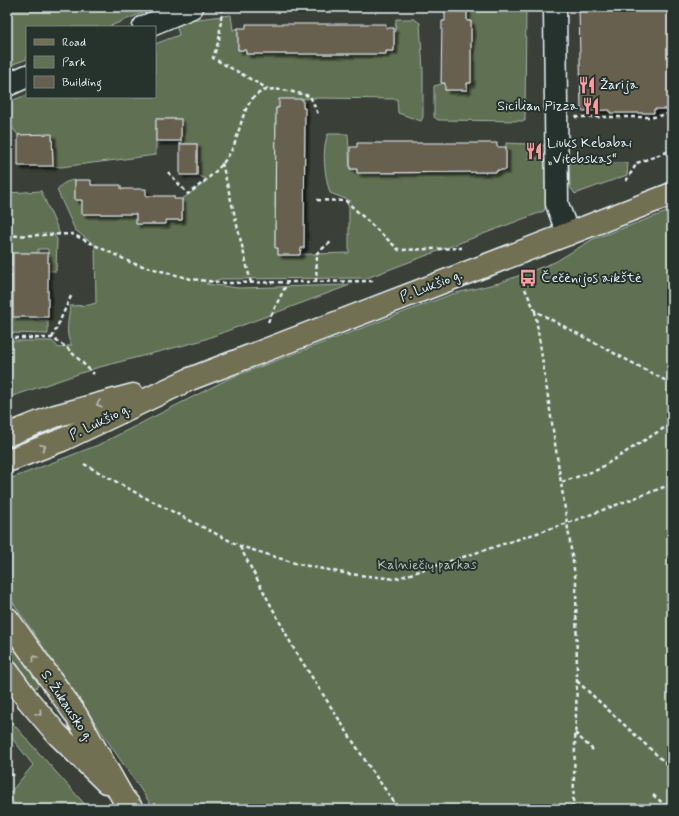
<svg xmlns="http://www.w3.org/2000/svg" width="679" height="816" viewBox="0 0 679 816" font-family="Mynerve,sans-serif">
  <defs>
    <filter id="shadow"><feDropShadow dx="3.5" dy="3.5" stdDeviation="1" flood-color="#0009"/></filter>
  </defs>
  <rect width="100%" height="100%" fill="#3a4038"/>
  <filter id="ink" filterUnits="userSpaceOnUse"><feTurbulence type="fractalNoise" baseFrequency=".025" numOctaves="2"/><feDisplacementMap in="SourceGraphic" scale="8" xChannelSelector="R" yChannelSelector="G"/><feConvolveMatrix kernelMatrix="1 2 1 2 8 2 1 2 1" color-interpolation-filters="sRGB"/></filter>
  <g filter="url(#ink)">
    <!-- green -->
    <g fill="#617153" stroke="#a4b1a6">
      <polygon points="9,7 157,7 108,27 27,27 27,59 11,65 7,63"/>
      <polygon points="467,7 526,7 525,121 438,120 434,117 434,86 445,83 445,90 467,90 471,21 467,21"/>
      <path d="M231,15L233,30L238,28V50H246V54L394,51L396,19H414L420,23L423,71V117L421,121L398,113L397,99L314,98L303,99L276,108L275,208L278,209V224H275V247L278,248V255L349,253V208L346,201H351L330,193C325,177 321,150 328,134H348L350,169L497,172V170L506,169V143L528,144L529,158H539V144L546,146L548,197L544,211L367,278L220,279L206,284L239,288L350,285L200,341L96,368L7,398V341H52L59,348L72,345C64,337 69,317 70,306L89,305L96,303L95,245L75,230L57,190C62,183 67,181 75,180V200H82L83,214H113V210H136L137,224H166V220H182V199L208,180L197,175V144H180V119H156V155L61,167L53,166L52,135H18L11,126L10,104L13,100L27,95V97H155V44L179,35L176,25L189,20Z"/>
      <polygon points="569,163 628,163 627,175 575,194 570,187"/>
      <polygon points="41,191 60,234 54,235 57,239 56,271 48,271 48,249 38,249 38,253 14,253 13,264 7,265 7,219 9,193"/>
      <polygon points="672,210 672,809 154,809 7,594 7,480 98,445 230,378 452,294 499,283 555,262 593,239"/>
      <polygon points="7,276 13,276 39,320 48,320 48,334 7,333"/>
      <polygon points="72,419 79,422 7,451 7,444"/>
      <polygon points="7,639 39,684 36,688 33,687 7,650"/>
      <polygon points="7,717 89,809 18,809 8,795 33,765 7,732"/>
    </g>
    <!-- building -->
    <g fill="#676050" stroke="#e8f1f8" filter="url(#shadow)">
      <polygon points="445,7 467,7 467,21 471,21 471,83 467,83 467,90 445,90 445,83 441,83 442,21 445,21"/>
      <polygon points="579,7 672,7 672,109 654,109 654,113 610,113 610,110 581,111"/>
      <polygon points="246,24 386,24 386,28 394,28 394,51 386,51 386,54 246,54 246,50 238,50 238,28 246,28"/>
      <polygon points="279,99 303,99 303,108 305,108 304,248 301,248 300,255 278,255 278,248 275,248 276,108 279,108"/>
      <rect x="156" y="119" width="25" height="22"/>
      <polygon points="52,134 53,166 18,166 18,135"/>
      <polygon points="357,143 497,143 497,147 506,147 506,170 497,170 497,172 357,173 357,169 350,169 350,147 357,147"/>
      <rect x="180" y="144" width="17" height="31"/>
      <polygon points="75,180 91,180 91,185 121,185 121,189 146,189 146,196 174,196 174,199 182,199 182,220 166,220 166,224 136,224 136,214 82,214 82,200 75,200"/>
      <rect x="13" y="253" width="35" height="64"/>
    </g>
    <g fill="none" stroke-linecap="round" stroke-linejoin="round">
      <!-- minor casing -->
      <g stroke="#e8f1f8" stroke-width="25">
        <g id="minor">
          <polyline points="555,7 557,204 568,234"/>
          <polyline points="144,27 192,7"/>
          <polyline points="7,85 27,76"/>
        </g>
      </g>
      <!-- major casing -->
      <g stroke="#e8f1f8" stroke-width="25">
        <g id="major">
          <polyline points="7,435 55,416 133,395"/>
          <polyline points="7,461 62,440 190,379 672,194"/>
          <polyline points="7,618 76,715 123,798 132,809"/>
          <polyline points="7,671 28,700 57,734 106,782"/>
        </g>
      </g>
      <!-- path -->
      <g stroke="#e8f1f8" stroke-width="2.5" stroke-dasharray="4 3" stroke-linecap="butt">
        <polyline points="222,8 219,40 213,58 268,89"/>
        <polyline points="358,11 362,7"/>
        <polyline points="575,117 654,117 672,113"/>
        <polyline points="222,163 251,283"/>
        <path d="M168,172L188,194C204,182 220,170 230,153C242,134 241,95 267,90C277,87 300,94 310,96L318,114"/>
        <polyline points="626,181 637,163 672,150"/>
        <polyline points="317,200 346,201 399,250 462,248"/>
        <polyline points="7,236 72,234 132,263 191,279 225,283 375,281"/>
        <polyline points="316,282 317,253 331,242"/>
        <polyline points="525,289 535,311 672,384"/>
        <polyline points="535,311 576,582 577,681 573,809"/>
        <polyline points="268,322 287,283"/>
        <polyline points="7,338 52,338 66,347 94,374"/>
        <polyline points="52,338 72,294"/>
        <polyline points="84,464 142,496 240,546 298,564 349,574 395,579 568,523 672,484"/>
        <polyline points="562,482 597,470 672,423"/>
        <polyline points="240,547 294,649 370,768 399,809"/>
        <polyline points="577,681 672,769"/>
        <polyline points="575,733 593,750"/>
        <polyline points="7,769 14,776"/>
        <polyline points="653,795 670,809"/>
      </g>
      <!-- minor -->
      <use href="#minor" stroke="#26332d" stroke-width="22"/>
      <!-- major -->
      <use href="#major" stroke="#726f52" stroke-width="22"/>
    </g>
    <!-- one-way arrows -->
    <defs><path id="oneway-chevron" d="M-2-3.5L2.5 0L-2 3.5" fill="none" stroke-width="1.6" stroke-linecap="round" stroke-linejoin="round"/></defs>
    <g stroke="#b9bdb6">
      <use href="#oneway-chevron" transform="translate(99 404) rotate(164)"/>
      <use href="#oneway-chevron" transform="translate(43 447) rotate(-21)"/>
      <use href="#oneway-chevron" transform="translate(35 658) rotate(-126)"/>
      <use href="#oneway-chevron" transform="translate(39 713) rotate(50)"/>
    </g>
  </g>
  <!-- icons -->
  <defs>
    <g id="restaurant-bare" transform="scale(1.38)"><path d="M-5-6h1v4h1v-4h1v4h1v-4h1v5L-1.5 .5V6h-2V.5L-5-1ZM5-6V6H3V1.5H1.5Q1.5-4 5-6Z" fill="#ff9aa2" stroke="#26332d" stroke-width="2.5" paint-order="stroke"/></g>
    <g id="bus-bare" transform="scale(1.38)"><path d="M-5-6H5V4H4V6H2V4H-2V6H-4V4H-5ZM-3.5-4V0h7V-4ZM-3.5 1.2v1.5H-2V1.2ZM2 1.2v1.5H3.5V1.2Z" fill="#ff9aa2" stroke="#26332d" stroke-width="2.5" paint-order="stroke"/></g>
  </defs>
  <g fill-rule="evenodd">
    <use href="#restaurant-bare" x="587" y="85"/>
    <use href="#restaurant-bare" x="591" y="106"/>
    <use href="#restaurant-bare" x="534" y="151"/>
    <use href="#bus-bare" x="528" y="278"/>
  </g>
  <g text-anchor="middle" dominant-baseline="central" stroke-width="4" stroke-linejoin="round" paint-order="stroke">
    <!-- poi labels -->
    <g font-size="14" fill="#e8f1f8" stroke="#26332d" text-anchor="start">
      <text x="600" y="85">Žarija</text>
      <text x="578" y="106" text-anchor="end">Sicilian Pizza</text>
      <text x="547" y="143">Liuks Kebabai<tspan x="547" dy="16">„Vitebskas“</tspan></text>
      <text x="541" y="278">Čečėnijos aikštė</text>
    </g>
    <!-- street labels -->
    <g font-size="14" fill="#e8f1f8" stroke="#26332d">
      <text transform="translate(431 286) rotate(-21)">P. Lukšio g.</text>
      <text transform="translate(100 422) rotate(-26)">P. Lukšio g.</text>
      <text transform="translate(67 706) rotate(56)">S. Žukausko g.</text>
    </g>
    <!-- park labels -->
    <g font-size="14" fill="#b2beb6" stroke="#26332d">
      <text x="427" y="565">Kalniečių parkas</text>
    </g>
  </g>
  <!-- margin -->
  <rect width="679" height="816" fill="none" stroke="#26332d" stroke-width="24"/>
  <rect x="12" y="12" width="655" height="792" fill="none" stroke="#e8f1f8" stroke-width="1.5" filter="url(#ink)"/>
  <!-- legend -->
  <rect x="26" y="26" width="130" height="72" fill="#26332d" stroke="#747f7e"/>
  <rect x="34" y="39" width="20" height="6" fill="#726f52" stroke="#747f7e"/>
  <text x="62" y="46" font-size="12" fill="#e8f1f8">Road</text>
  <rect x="34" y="56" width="20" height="12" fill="#617153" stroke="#747f7e"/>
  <text x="62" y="66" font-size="12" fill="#e8f1f8">Park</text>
  <rect x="34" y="76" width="20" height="12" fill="#676050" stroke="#747f7e"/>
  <text x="62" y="86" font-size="12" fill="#e8f1f8">Building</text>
</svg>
